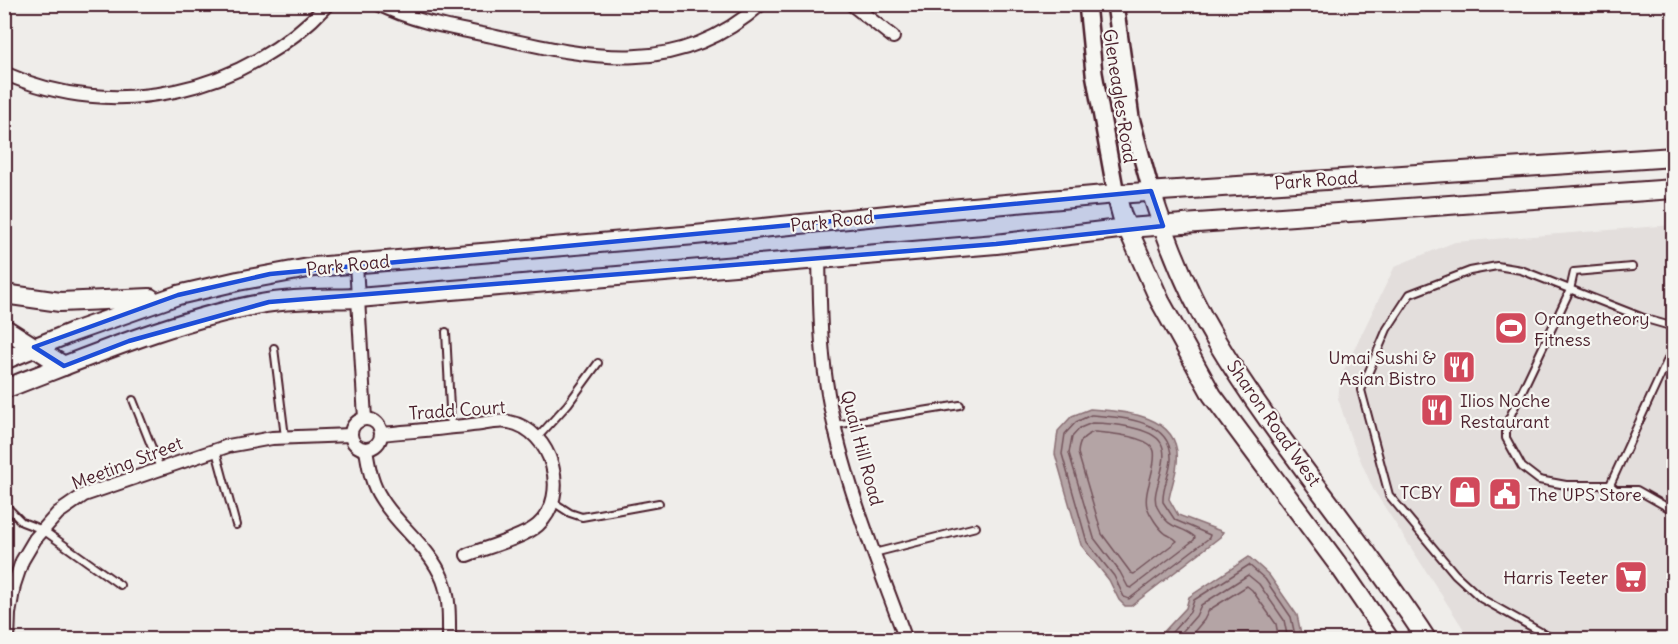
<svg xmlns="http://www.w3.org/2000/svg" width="1678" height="644" viewBox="0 0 1678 644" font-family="Delius,sans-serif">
  <rect width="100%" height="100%" fill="#efedea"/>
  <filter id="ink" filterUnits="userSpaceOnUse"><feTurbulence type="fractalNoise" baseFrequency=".0167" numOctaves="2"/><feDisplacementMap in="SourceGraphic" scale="12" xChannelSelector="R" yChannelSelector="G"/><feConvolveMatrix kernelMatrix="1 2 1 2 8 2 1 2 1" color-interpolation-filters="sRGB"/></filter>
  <g filter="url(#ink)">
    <!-- built -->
    <polygon fill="#e3dedc" points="1673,225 1673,639 1470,639 1373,489 1350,436 1338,398 1341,376 1395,266 1455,242"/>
    <!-- water -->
    <g fill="#b4a4a5" stroke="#8a6f74" stroke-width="1.5">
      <path d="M1090,409C1125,411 1182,415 1177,463C1176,475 1171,487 1169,499L1178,515L1223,532L1220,537L1131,606H1125L1119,600L1109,580L1081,545L1055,454L1058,431L1072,416Z"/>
      <polygon points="1249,557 1269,575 1297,615 1302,638 1157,639 1186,608 1189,597"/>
    </g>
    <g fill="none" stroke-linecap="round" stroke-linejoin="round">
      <!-- shore -->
      <g stroke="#74545c" stroke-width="1.5">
        <path d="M1091,415C1122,417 1173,420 1171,460C1170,474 1162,488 1163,502L1175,520L1210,535L1209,538L1129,599L1124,597L1114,576L1087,542L1062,454L1065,434L1076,422Z"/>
        <path d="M1092,423C1109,423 1152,427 1161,443C1167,454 1162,469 1159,480C1157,488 1153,498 1157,507C1171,533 1178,523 1195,537L1194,540L1131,588L1128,587L1120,572L1094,538L1069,453L1072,437L1080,428Z"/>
        <path d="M1094,432C1107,433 1151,436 1154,451C1156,462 1151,474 1149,484C1147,491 1145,499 1147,507C1150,515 1158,528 1166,534C1171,537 1174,537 1177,541L1134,574L1131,573L1102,534L1078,453C1079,441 1083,436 1094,432Z"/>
        <polyline points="1165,640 1190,612 1194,600 1249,565 1265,579 1291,617 1296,640"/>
        <polyline points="1175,640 1196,616 1201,605 1248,575 1259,584 1284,620 1288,640"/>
        <polyline points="1187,640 1204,620 1209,610 1247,586 1252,590 1276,624 1279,640"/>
      </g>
      <!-- service casing -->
      <g stroke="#4a1f2b" stroke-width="10">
        <g id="service">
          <polyline points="1632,267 1574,272 1570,290 1506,425 1506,438 1522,467 1539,480 1566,485 1610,485 1616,490 1637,490 1674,511"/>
          <polyline points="446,332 451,427"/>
          <polyline points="274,348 285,437"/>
          <polyline points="133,400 160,468"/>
          <polyline points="835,425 960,405"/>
          <polyline points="538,437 568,404 598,363"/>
          <polyline points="216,451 236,525"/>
          <polyline points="1610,485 1674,346"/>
          <polyline points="553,502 570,513 582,517 659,503"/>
          <polyline points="4,504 22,522 43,530 120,585"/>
          <polyline points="874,553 976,527"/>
          <polyline points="1011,640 1012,639"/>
          <polyline points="1555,640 1482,599 1455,574 1389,495 1361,390 1387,329 1410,294 1470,271 1497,266 1521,270 1646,319 1674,327"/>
        </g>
      </g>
      <!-- minor casing -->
      <g stroke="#4a1f2b" stroke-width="16">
        <g id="minor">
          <path d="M378,4C414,22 453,28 492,36C590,58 677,79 761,4"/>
          <polyline points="851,4 893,37"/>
          <path d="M4,73C115,123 246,93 328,4"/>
          <path d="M819,258C820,299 820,340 826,381C839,471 875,555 906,640"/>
          <polyline points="356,264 365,419"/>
          <circle cx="366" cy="434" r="15"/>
          <path d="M381,434C411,431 442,429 472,425C485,424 496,420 509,422C552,430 571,495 538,525C525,537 485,548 467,555"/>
          <path d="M366,450C369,467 371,483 381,498C399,528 430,547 443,580C450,598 449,620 449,640"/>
          <polyline points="8,640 9,614 14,585 22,561 35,539 58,513 84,495 228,446 272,438 351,435"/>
        </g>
      </g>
      <!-- tertiary casing -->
      <g stroke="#4a1f2b" stroke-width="20">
        <g id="tertiary">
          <polyline points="1087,4 1094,73 1116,194"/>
          <polyline points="1115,4 1131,118 1151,191"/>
        </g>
      </g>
      <!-- secondary casing -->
      <g stroke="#4a1f2b" stroke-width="22">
        <g id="secondary">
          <path d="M1151,191C1167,241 1187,292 1214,337C1277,443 1360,536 1427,640"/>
          <polyline points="1116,194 1122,216 1160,301 1212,395 1342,570 1390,640"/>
          <polyline points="4,294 60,302 150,298"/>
          <polyline points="4,328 64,366"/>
          <polyline points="4,360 73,332 178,295 238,281 314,267 695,235 916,212 1116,194 1674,157"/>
          <path d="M4,389C88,357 178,318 266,303C296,298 328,299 358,298L996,244L1127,228L1674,189"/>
        </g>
      </g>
      <!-- service -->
      <use href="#service" stroke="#f6f6f2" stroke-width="6"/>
      <!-- minor -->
      <use href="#minor" stroke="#f6f6f2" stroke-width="12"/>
      <!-- tertiary -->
      <use href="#tertiary" stroke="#f6f6f2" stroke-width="15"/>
      <!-- secondary -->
      <use href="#secondary" stroke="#f6f6f2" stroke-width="18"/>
    </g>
  </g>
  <!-- marked area -->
  <path fill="#1d4ed8" fill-opacity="0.2" stroke="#1d4ed8" stroke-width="4.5" stroke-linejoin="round" d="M1151,191L1163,226L996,244L269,302L129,341L64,366L34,347L178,295L270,274Z"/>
  <!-- icons -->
  <defs>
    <g id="stadium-square" transform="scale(1.725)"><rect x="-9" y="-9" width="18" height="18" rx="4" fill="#d1495b" stroke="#f6f6f2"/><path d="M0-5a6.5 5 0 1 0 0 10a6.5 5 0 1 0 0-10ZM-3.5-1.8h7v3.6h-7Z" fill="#fff"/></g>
    <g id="restaurant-square" transform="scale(1.725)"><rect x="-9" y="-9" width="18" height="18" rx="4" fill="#d1495b" stroke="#f6f6f2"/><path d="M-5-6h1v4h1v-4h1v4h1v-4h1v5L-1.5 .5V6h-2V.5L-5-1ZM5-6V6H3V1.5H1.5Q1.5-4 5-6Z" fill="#fff"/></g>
    <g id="shop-square" transform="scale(1.725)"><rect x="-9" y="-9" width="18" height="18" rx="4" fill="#d1495b" stroke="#f6f6f2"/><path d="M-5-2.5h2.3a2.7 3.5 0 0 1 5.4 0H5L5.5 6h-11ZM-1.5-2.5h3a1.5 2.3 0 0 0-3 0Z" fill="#fff"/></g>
    <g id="civic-square" transform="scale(1.725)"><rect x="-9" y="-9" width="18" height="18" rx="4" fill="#d1495b" stroke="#f6f6f2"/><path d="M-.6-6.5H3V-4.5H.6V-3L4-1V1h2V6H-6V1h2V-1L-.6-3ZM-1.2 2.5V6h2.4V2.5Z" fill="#fff"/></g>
    <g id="supermarket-square" transform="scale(1.725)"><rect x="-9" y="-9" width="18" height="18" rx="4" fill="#d1495b" stroke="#f6f6f2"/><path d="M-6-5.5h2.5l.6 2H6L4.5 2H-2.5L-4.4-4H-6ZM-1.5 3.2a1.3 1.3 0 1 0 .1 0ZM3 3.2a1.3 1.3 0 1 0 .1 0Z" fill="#fff"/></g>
  </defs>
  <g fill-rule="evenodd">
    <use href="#stadium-square" x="1511" y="328"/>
    <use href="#restaurant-square" x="1459" y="367"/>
    <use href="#restaurant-square" x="1437" y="410"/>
    <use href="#shop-square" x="1465" y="492"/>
    <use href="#civic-square" x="1505" y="494"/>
    <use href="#supermarket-square" x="1631" y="577"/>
  </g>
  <g text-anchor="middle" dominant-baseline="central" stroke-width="4.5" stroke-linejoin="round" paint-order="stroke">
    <!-- street labels -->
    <g font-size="18" fill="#4a1f2b" stroke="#f6f6f2">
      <text transform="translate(1120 96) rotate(81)">Gleneagles Road</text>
      <text transform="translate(1316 180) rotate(-4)">Park Road</text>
      <text transform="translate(832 221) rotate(-6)">Park Road</text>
      <text transform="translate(348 265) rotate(-6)">Park Road</text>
      <text transform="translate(457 410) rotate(-4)">Tradd Court</text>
      <text transform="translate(1274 423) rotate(55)">Sharon Road West</text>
      <text transform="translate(862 448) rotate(75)">Quail Hill Road</text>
      <text transform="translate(127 463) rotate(-21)">Meeting Street</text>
    </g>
    <!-- poi labels -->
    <g font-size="18" fill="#4a1f2b" stroke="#f6f6f2" text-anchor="start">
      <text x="1534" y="318">Orangetheory<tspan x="1534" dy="21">Fitness</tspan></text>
      <text x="1436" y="357" text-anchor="end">Umai Sushi &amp;<tspan x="1436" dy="21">Asian Bistro</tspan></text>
      <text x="1460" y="400">Ilios Noche<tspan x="1460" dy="21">Restaurant</tspan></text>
      <text x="1442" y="492" text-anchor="end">TCBY</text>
      <text x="1528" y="494">The UPS Store</text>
      <text x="1608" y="577" text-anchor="end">Harris Teeter</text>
    </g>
  </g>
  <!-- margin -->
  <rect width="1678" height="644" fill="none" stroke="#f6f6f2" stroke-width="24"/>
  <rect x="12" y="12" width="1654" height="620" fill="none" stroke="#4a1f2b" stroke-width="2" filter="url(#ink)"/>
</svg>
